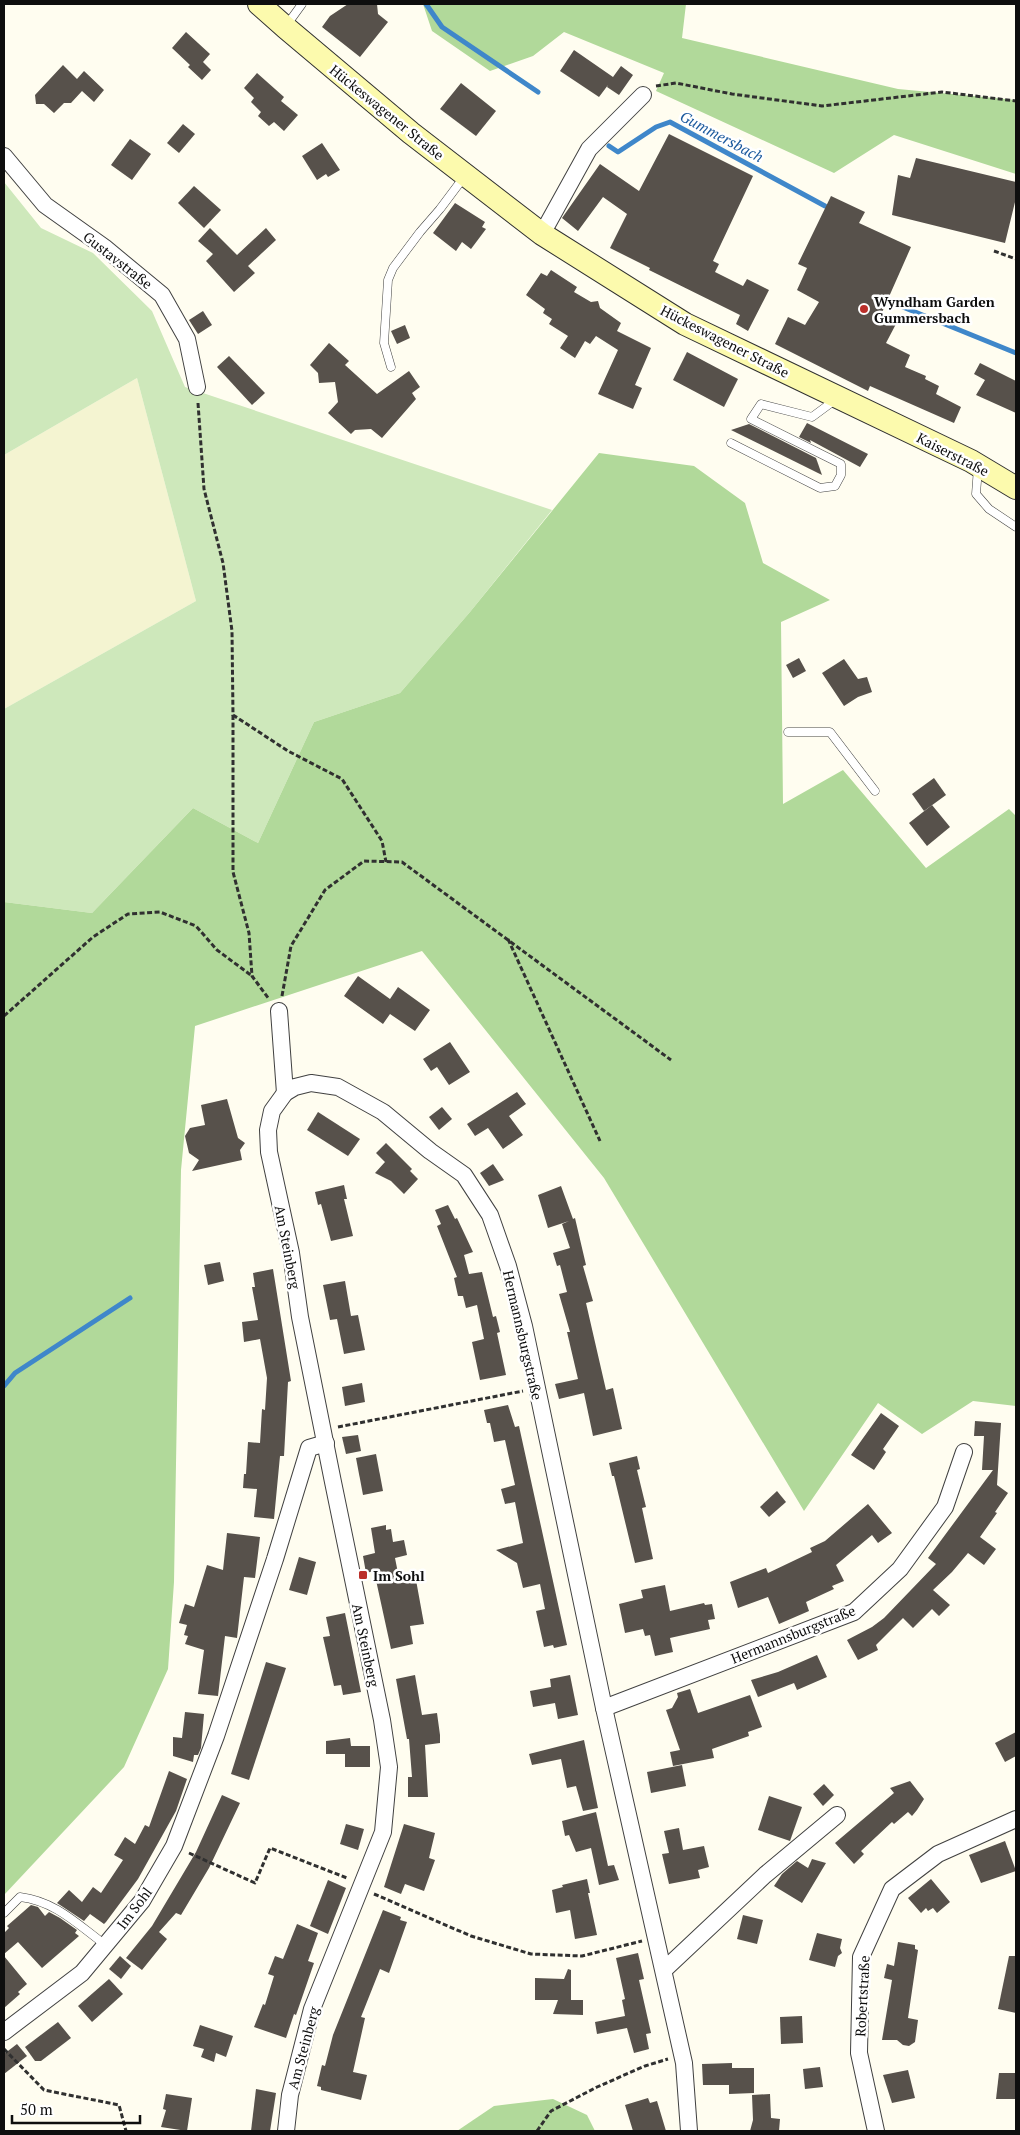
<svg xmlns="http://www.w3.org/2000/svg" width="1020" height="2135" viewBox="0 0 1020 2135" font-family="'PT Serif',serif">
  <rect width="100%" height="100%" fill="#fffdf0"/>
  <!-- farmland -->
  <polygon fill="#f4f4d1" points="137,378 196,601 4,709 4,455"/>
  <!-- green -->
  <polygon fill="#cee8bb" points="4,182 41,228 93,253 152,311 185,387 552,510 470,612 400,693 314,722 258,843 193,808 92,913 4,902 4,709 196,601 137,378 4,455"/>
  <!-- forest -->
  <g fill="#b1d99a">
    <polygon points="423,4 686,4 682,38 898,89 1016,100 1016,174 894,135 834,173 656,91 664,73 564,32 533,56 490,71 432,31"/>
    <polygon points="599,453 694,466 745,503 763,563 830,600 781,622 783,804 843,770 926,868 1009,809 1016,816 1016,1406 973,1401 922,1434 878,1403 804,1511 604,1178 422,951 195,1026 181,1170 174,1582 168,1669 124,1767 4,1895 4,902 92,913 193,808 258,843 314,722 400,693 470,612"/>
    <polygon points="553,2099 587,2115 595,2131 457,2131 494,2106"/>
  </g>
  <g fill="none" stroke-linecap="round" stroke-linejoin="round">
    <!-- stream -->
    <g stroke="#3f87ca" stroke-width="5">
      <polyline points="426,4 442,27 538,92"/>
      <polyline points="609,146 618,152 656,127 670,122 825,206"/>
      <polyline points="888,301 1016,353"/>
      <polyline points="4,1386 15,1373 130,1298"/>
    </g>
  </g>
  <!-- building -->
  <g fill="#57514b">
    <polygon points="348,4 377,4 378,14 388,22 360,57 322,27 330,16"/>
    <polygon points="186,32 210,54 203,62 211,70 202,80 188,67 190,65 172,48"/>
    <polygon points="574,50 613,77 621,66 633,75 619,95 607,87 608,85 599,97 560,71"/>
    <polygon points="63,65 77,79 84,71 104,90 94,102 82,91 71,103 64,103 54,113 44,104 36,104 35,95"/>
    <polygon points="257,73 284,97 281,101 298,115 284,131 274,122 269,126 258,116 261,112 251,102 254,98 244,88"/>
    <polygon points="461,83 496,111 476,136 440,109"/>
    <polygon points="183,124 195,134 179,153 167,143"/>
    <polygon points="669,134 753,176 713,261 719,264 715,272 743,286 747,279 769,290 748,331 736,324 740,315 649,270 650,268 610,248 627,214 603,197 578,231 562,218 600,164 639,191"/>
    <polygon points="130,139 151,154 132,180 111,165"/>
    <polygon points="322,143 340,170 328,177 326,174 317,180 302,156"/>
    <polygon points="916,158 1016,182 1016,198 1005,243 892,215 898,175 910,178"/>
    <polygon points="194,186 221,210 204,228 178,203"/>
    <polygon points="831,196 865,212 859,223 911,247 880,317 896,324 886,343 910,355 905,367 926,376 925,379 939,386 936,394 961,407 954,423 870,386 868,391 775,344 788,317 805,325 819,302 797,290 807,268 798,264"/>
    <polygon points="455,203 485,222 482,227 486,229 471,249 462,242 456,251 433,233"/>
    <polygon points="210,228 237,255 266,228 276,240 248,266 255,273 234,292 206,261 213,254 198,241"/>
    <polygon points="551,270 577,287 574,292 591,302 598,301 600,308 621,323 617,331 651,348 635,385 642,388 633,409 598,394 618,350 596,336 590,344 585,341 575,358 560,348 568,336 549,324 552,319 543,313 545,309 526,295 541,273 547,276"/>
    <polygon points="203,311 212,325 198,334 189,320"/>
    <polygon points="405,325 410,338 397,344 391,331"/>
    <polygon points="329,343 349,361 345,365 377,394 409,371 420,387 412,393 416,399 382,438 371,429 355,430 351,434 328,413 338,402 335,382 319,383 318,373 310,365"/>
    <polygon points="687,352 738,379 724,407 673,380"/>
    <polygon points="229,356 265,393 252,405 217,367"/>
    <polygon points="980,363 1016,381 1016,413 976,395 985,380 974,374"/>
    <polygon points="807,423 868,454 860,467 810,440 811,443 799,437"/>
    <polygon points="749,424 816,458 822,475 731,430"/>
    <polygon points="799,658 806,671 793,678 786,665"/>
    <polygon points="844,659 858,679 867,677 872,692 858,697 844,706 822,673"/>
    <polygon points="934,778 946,795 924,811 912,794"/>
    <polygon points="932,805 950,827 927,846 909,823"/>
    <polygon points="358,976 390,999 398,987 430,1010 415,1031 390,1014 383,1024 344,996"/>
    <polygon points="450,1042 470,1072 449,1085 437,1067 431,1071 423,1059"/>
    <polygon points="517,1092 526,1104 509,1116 523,1135 503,1149 488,1128 475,1136 467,1124"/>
    <polygon points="227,1099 238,1138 245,1143 240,1150 242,1160 192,1171 199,1160 189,1153 185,1136 190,1128 205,1125 201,1105"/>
    <polygon points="442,1107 452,1119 439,1130 429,1117"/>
    <polygon points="318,1112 360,1139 348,1156 307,1130"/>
    <polygon points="386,1143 412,1169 410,1171 418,1179 404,1194 391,1181 375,1173 385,1162 376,1153"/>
    <polygon points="493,1164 504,1180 489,1186 480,1173"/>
    <polygon points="344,1185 347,1199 344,1199 353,1236 331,1241 321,1204 318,1205 315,1192"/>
    <polygon points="561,1186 573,1219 575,1218 586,1265 583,1266 593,1301 586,1303 606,1390 613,1388 622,1429 593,1436 584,1393 559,1399 555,1384 578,1379 567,1332 570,1332 559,1294 567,1292 560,1265 557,1266 553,1253 570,1248 562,1224 569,1221 548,1228 538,1195"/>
    <polygon points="448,1205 455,1219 457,1218 473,1252 464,1255 469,1274 482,1272 493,1317 496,1316 500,1332 497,1333 506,1375 480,1380 472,1342 484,1339 477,1305 466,1308 463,1296 458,1296 454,1278 457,1277 437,1226 441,1224 435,1210"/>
    <polygon points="220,1262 224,1281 208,1285 204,1265"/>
    <polygon points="273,1269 291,1381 288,1382 284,1456 280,1456 274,1519 254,1517 257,1489 243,1488 244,1474 246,1474 248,1442 260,1443 262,1409 265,1410 267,1378 260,1339 244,1342 242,1322 258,1320 252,1287 255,1287 253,1273"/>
    <polygon points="345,1281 351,1316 358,1315 365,1350 344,1354 337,1319 330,1320 323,1285"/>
    <polygon points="362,1383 365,1402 345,1406 342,1387"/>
    <polygon points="508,1405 515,1427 519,1426 567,1645 554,1648 553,1645 544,1647 536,1611 545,1609 540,1584 523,1588 517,1563 496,1550 523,1543 515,1502 505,1504 501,1489 515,1485 505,1440 494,1442 490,1423 487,1423 484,1410"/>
    <polygon points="881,1413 899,1426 883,1449 886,1452 874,1470 851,1455"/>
    <polygon points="975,1421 1001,1423 997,1485 1008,1493 995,1512 997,1513 980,1537 996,1549 984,1565 968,1553 952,1572 933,1590 950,1605 939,1616 932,1609 913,1628 903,1618 876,1645 878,1650 858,1660 847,1640 872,1627 884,1618 936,1564 928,1558 993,1470 982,1470 984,1436 974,1436"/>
    <polygon points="358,1435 361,1451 346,1454 342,1437"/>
    <polygon points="376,1454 383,1491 363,1495 356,1458"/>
    <polygon points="637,1456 640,1469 637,1470 646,1507 642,1508 653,1559 635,1563 614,1476 612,1476 609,1463"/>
    <polygon points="777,1491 786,1502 769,1517 760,1507"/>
    <polygon points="868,1504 892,1533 878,1543 872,1535 836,1565 844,1581 832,1586 834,1589 806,1602 809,1611 779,1624 768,1597 738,1608 730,1582 766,1568 768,1573 812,1552 810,1548 825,1541"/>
    <polygon points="386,1525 386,1530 391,1529 393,1542 404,1540 407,1555 395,1558 400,1583 416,1580 424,1624 410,1626 413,1644 391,1649 374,1571 366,1573 363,1556 375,1553 371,1528"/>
    <polygon points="227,1533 260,1537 255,1578 244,1577 237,1638 225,1636 218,1696 198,1694 204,1650 185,1644 188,1636 184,1635 187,1625 179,1623 185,1604 194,1607 207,1565 223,1570"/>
    <polygon points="299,1557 316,1562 307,1595 289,1590"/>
    <polygon points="665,1585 670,1611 704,1603 705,1605 712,1604 715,1619 708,1620 710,1629 670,1638 673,1652 655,1656 650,1635 645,1636 643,1629 625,1633 619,1604 643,1598 641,1590"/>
    <polygon points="345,1613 361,1692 343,1695 341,1685 334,1686 323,1637 330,1636 326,1617"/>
    <polygon points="817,1655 827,1677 797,1690 794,1683 758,1697 751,1680 778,1672"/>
    <polygon points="266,1662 286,1668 249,1780 231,1774"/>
    <polygon points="415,1675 422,1715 437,1713 440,1735 440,1743 425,1745 428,1797 408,1797 408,1777 412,1777 409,1739 407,1739 396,1679"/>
    <polygon points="570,1675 578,1715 558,1719 555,1703 533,1707 530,1691 551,1687 550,1679"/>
    <polygon points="690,1689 698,1713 750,1695 762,1727 748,1732 749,1736 712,1749 714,1758 673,1766 670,1752 680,1750 666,1710 672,1708 678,1697 677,1693"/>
    <polygon points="185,1712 204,1714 201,1748 198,1755 194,1755 193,1762 173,1756 173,1737 182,1738"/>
    <polygon points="1016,1732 1016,1756 1005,1762 995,1743"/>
    <polygon points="350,1738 351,1746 370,1746 370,1767 345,1767 345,1754 326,1754 326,1741"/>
    <polygon points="584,1740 598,1808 583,1811 576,1786 567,1788 561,1759 532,1765 529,1754"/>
    <polygon points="682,1765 686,1786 651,1793 647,1772"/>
    <polygon points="169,1771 187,1779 176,1811 138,1879 106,1922 104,1924 90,1914 84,1921 57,1903 69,1890 82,1902 93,1887 101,1893 123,1860 114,1855 125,1837 135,1844 145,1825 149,1827"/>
    <polygon points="910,1781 924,1799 917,1810 912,1816 908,1812 894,1824 892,1822 861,1851 864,1854 854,1864 835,1843 894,1793 890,1788"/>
    <polygon points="824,1784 834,1795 823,1806 813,1794"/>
    <polygon points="222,1795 240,1803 209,1868 181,1915 176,1913 159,1932 167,1939 142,1970 126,1958 152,1926 196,1852"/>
    <polygon points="769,1796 802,1807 790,1841 758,1830"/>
    <polygon points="596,1812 608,1866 614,1865 619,1880 599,1885 591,1848 576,1852 569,1835 565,1836 562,1821"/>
    <polygon points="346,1824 364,1829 358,1850 340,1844"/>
    <polygon points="404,1824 435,1833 429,1858 435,1860 424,1891 405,1884 401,1894 384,1887"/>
    <polygon points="679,1828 683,1850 704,1846 709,1867 698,1870 700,1878 669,1884 662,1854 669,1853 664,1831"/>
    <polygon points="1005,1841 1016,1871 981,1883 969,1855"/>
    <polygon points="812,1859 826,1863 802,1903 774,1886 782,1874 797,1861 808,1868"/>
    <polygon points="587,1879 590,1893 588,1893 597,1935 575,1939 570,1910 556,1913 552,1890 563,1887 562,1885"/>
    <polygon points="931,1879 950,1902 937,1913 933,1908 928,1911 926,1908 921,1913 908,1898"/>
    <polygon points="328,1880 346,1888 328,1934 310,1926"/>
    <polygon points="31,1905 38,1907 45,1916 49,1912 60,1918 77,1930 75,1933 79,1936 42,1968 18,1942 4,1954 4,1933 9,1928 7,1926"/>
    <polygon points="383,1910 401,1917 400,1920 407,1922 389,1973 380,1969 361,2017 365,2018 353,2072 367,2075 361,2100 321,2090 321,2087 317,2086 322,2065 325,2066 333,2035"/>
    <polygon points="743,1915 763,1920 757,1944 737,1939"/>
    <polygon points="297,1924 318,1933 308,1961 314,1963 296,2015 294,2014 286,2038 254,2027 263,2004 265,2005 274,1976 268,1974 275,1956 283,1959"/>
    <polygon points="817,1933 842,1939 840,1948 842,1953 838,1956 835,1967 809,1960"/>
    <polygon points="898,1942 915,1945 915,1949 918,1950 908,2018 918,2020 915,2042 909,2046 903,2045 897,2040 882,2040 892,1980 884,1978 887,1964 894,1966"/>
    <polygon points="638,1953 644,1979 639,1980 651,2033 646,2034 649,2049 634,2053 627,2028 597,2034 595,2022 625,2016 622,2000 625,1999 616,1958"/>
    <polygon points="4,1956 27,1984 18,1992 20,1994 4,2008"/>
    <polygon points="120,1956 131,1966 121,1979 109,1969"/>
    <polygon points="1009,1956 1016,1956 1016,2013 998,2009"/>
    <polygon points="568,1969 571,1970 571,2000 583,2000 583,2015 553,2014 558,2000 535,2000 535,1978 564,1979"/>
    <polygon points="109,1979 123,1994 92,2022 78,2006"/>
    <polygon points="802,2016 803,2043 781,2044 780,2017"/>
    <polygon points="58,2022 71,2038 41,2061 35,2061 25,2047"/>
    <polygon points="200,2025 233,2036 226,2057 216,2053 214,2062 201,2057 204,2049 193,2046"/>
    <polygon points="17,2044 27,2056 4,2074 4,2054"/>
    <polygon points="732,2063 732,2068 754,2068 754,2093 729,2094 729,2085 703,2085 702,2064"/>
    <polygon points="820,2067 823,2087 805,2089 803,2069"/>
    <polygon points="908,2070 915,2098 892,2103 883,2075"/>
    <polygon points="999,2073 1016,2073 1016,2099 996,2099"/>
    <polygon points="256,2089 276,2093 270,2131 251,2131"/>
    <polygon points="166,2094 192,2098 187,2131 161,2127 166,2110 163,2109"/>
    <polygon points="770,2094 771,2118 780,2119 779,2131 750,2131 753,2120 752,2095"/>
    <polygon points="648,2098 650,2103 657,2101 666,2131 633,2131 625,2105"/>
  </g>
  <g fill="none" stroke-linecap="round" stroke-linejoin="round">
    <!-- lane casing -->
    <g stroke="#414141" stroke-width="9">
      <g id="lane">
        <polyline points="286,26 302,4"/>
        <polyline points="391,367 384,343 388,280 393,268 420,232 440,209 464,177"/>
        <polyline points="731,443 820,488 835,486 841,475 841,464 751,419 761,404 812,417 835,400"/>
        <polyline points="978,468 976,494 989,509 1016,527"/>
        <polyline points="788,732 830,732 875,791"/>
        <path d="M4,1913L20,1897C53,1901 74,1921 99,1940L104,1947"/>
      </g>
    </g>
    <!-- street casing -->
    <g stroke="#414141" stroke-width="18">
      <g id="street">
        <polyline points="4,156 45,205 104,247 162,295 187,339 197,387"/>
        <polyline points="542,234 589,149 643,95"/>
        <polyline points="279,1011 285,1093"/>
        <polyline points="604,1708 854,1612 900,1569 945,1507 964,1452"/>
        <polyline points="664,1970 765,1875 837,1815"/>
        <polyline points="4,2032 82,1973 142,1901 174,1846 216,1736 275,1559 309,1448 326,1443"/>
        <polyline points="286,2131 290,2095 312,2009 383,1832 389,1767 382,1720 333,1482 300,1317 291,1253 269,1152 268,1130 272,1111 285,1093 295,1087 311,1083 338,1087 383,1112 430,1151 464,1175 490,1215 508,1266 524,1326 604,1708 684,2063 689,2131"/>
        <polyline points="876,2131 859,2053 861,1957 892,1889 938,1854 1016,1819"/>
      </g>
    </g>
    <!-- secondary casing -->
    <g stroke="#303030" stroke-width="24">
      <polyline id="secondary" points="259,4 285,27 411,133 542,234 685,324 971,461 1016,488"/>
    </g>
    <!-- path -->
    <g stroke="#303030" stroke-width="3" stroke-dasharray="5 2.5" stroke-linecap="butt">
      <polyline points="656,86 676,83 732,94 822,106 942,92 1016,101"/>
      <polyline points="994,251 1016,259"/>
      <polyline points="198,403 204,489 223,563 232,631 233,715 288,751 342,779 382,841 386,862"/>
      <polyline points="233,715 233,872 249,933 252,976 269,999"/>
      <polyline points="508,939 600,1141"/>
      <polyline points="282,996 291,946 325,890 364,861 402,862 671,1060"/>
      <polyline points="4,1016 93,937 128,914 160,912 196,926 217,950 252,976"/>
      <polyline points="338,1427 523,1391"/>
      <polyline points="189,1853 255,1883 270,1848 347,1878"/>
      <polyline points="374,1894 471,1936 531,1954 582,1956 642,1941"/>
      <polyline points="4,2049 44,2090 119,2105 126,2131"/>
      <polyline points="537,2131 551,2111 597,2087 645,2066 668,2059"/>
    </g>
    <!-- lane -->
    <use href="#lane" stroke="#fff" stroke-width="8"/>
    <!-- street -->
    <use href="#street" stroke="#fff" stroke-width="16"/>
    <!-- secondary -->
    <use href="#secondary" stroke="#fcfaad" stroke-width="22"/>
  </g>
  <!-- markers -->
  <g fill="#bb2f2a" stroke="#fff" stroke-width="2">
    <circle cx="864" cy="309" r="5"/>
    <rect x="358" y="1570" width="10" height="10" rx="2.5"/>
  </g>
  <g text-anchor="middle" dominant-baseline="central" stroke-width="5" stroke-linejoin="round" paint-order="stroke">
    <!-- street labels -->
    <g font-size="14" fill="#0e0e0e" stroke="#fff">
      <text transform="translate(387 112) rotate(39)">Hückeswagener Straße</text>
      <text transform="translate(118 260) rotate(38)">Gustavstraße</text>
      <text transform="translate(725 341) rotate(27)">Hückeswagener Straße</text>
      <text transform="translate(953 454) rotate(27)">Kaiserstraße</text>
      <text transform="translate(288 1247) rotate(79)">Am Steinberg</text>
      <text transform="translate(523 1335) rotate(77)">Hermannsburgstraße</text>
      <text transform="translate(793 1634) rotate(-22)">Hermannsburgstraße</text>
      <text transform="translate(366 1645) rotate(78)">Am Steinberg</text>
      <text transform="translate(134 1908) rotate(-53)">Im Sohl</text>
      <text transform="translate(862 1996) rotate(-87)">Robertstraße</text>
      <text transform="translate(303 2048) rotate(-75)">Am Steinberg</text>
    </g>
    <!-- poi labels -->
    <g font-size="14" font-weight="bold" fill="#0e0e0e" stroke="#fff" text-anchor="start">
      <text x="874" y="301">Wyndham Garden<tspan x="874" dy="16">Gummersbach</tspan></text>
      <text x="373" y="1575">Im Sohl</text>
    </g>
    <!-- water labels -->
    <g font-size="15" font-style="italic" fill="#1b599d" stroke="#fff">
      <text transform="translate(722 136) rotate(28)">Gummersbach</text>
    </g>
  </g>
  <!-- border -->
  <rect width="1020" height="2135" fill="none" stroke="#0e0e0e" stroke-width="10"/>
  <!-- scale -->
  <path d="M12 2115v8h128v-8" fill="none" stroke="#0e0e0e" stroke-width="2.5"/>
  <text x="20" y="2115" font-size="15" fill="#0e0e0e" stroke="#ffffff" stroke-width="4" paint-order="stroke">50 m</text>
</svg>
